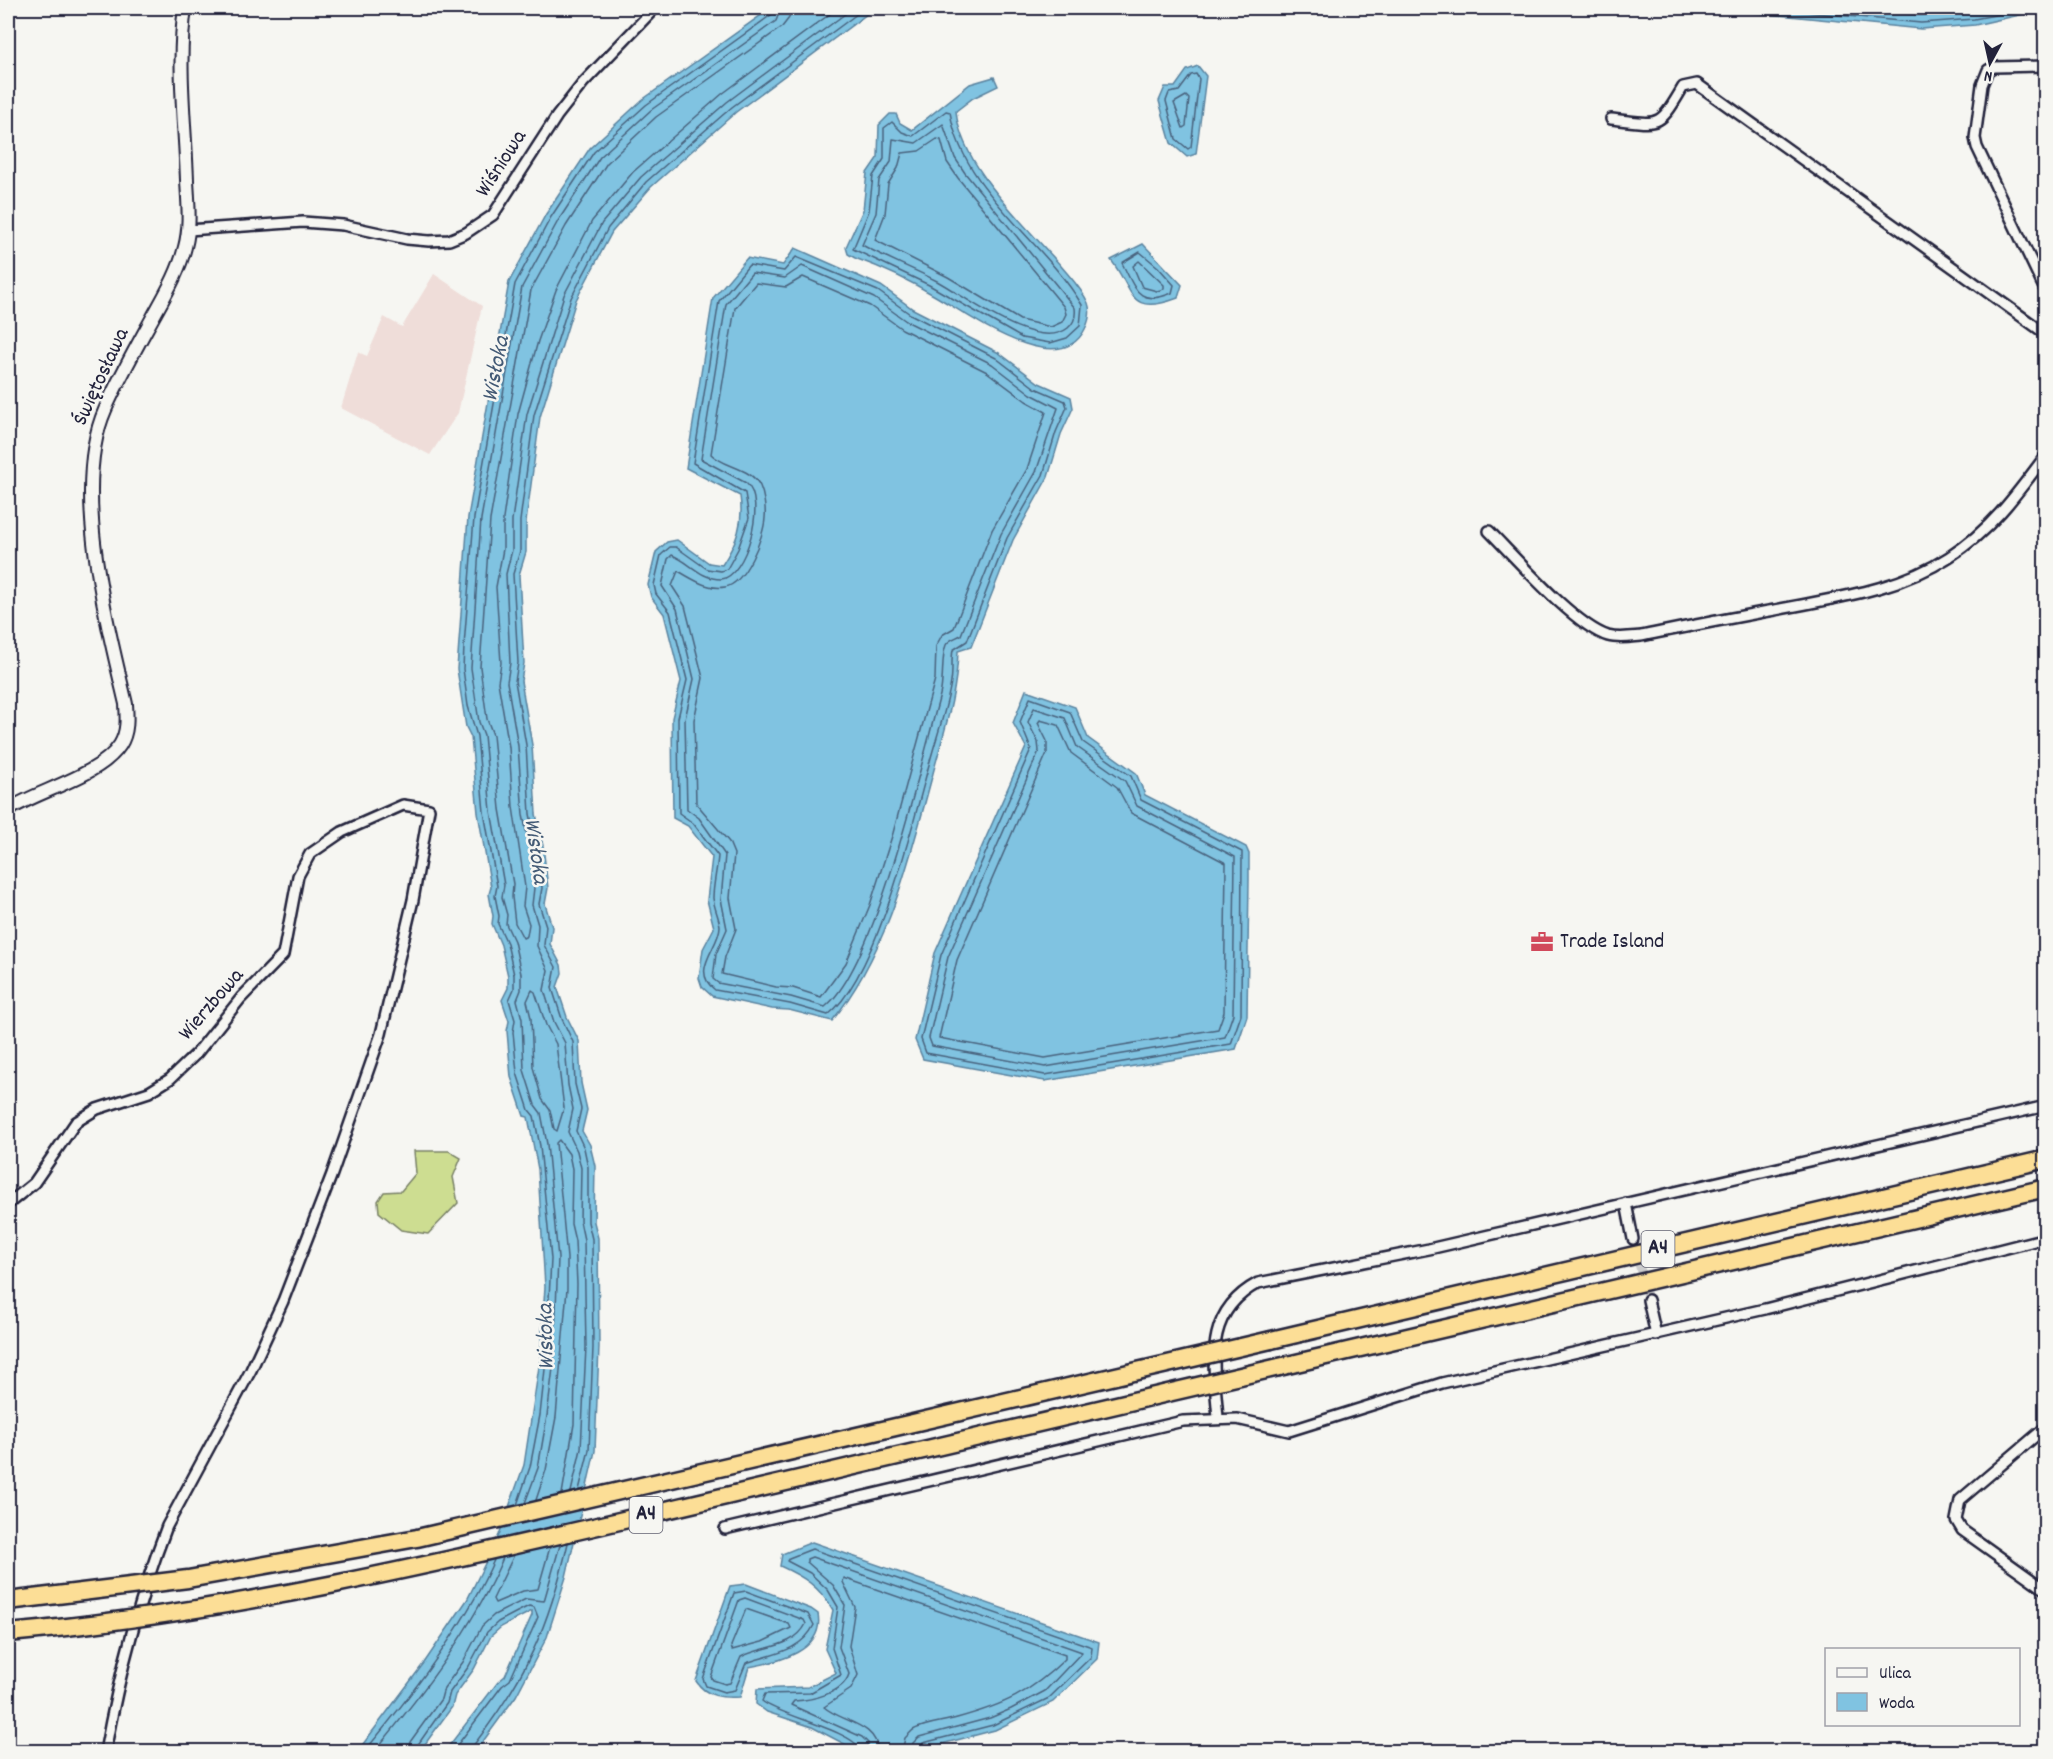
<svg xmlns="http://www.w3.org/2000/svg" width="2053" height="1759" viewBox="0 0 2053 1759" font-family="Dekko,sans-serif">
  <rect width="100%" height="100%" fill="#f6f6f2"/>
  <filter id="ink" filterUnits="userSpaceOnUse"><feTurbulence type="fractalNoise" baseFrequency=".0167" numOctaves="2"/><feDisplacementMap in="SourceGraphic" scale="12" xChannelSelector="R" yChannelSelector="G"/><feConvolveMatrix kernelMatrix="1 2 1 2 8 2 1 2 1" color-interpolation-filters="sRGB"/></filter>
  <g filter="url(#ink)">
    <!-- built -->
    <polygon fill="#efddd9" points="434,274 482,306 458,413 430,455 341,408 358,352 367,356 384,317 402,327"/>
    <!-- green -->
    <polygon fill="#cddd91" stroke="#788066" stroke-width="1.5" points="414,1151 449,1151 461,1158 453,1177 458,1203 428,1234 401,1230 379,1212 378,1201 384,1192 401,1191 416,1173"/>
    <!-- water -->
    <g fill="#80c3e1" stroke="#5a839f" stroke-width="1.5">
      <polygon points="771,8 875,8 736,112 651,187 612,232 576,300 540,417 526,522 526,552 519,575 524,663 521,681 532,745 536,814 543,846 548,888 545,904 552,927 550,944 561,965 562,973 557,987 567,1017 579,1041 581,1083 587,1110 582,1131 590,1145 595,1166 594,1222 598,1238 599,1347 595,1451 566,1577 547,1637 516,1696 476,1751 445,1751 498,1682 505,1676 532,1615 532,1611 501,1627 491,1636 474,1669 455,1695 452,1707 420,1751 357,1752 424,1663 467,1600 499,1535 524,1465 540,1360 545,1287 538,1169 528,1117 524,1116 511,1077 507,1031 509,1021 502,1000 508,988 508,976 501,945 492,924 493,916 489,894 491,887 478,813 471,737 466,727 457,669 468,517 509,282 546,214 590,148 642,100"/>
      <polygon points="1706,8 2045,8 2046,9 1975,25 1921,29"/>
      <polygon points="1198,66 1206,76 1196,154 1187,157 1171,143 1159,101 1165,87 1175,87 1187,70"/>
      <path d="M994,77L998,86L973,98L956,111C961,167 1025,224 1061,266C1070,277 1082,289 1088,303C1091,311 1089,321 1085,329C1059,382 967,314 937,297C912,282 883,268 855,258L848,254L846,247L863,210L867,173L878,157L879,125L890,114H896L900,123L912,130L970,84Z"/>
      <path d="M1143,244L1182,285L1178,298C1127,317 1135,291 1111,260Z"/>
      <path d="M795,248L881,286L913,309L999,353L1039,383L1071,397L1073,408L1061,434L1048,477L1013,540L971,647L958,651C957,695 943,735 932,777C909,861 888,952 832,1021L789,1010L772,1009L712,996L702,987L699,978L703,949L714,928L707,900L712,857L688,826L673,818L672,718L681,681L664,614L651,597L648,585L656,552L667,542L677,540L709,563L722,565C737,542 744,523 740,496L686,468L713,298L747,258L783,265Z"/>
      <polygon points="1026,690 1075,707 1088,738 1136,773 1145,795 1246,847 1249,854 1249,880 1247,1016 1236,1049 1045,1081 923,1059 915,1040 935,953 1026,747 1013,723"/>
      <path d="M812,1542L1099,1642L1097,1659L1053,1702L995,1730L915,1751L870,1752L852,1748L812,1727L767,1712L756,1704L757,1689L808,1687L836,1673L825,1649L833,1610C819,1586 804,1577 780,1566L782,1554Z"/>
      <path d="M746,1584L811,1609L818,1614C825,1651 778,1662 749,1667L740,1697C722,1698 706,1697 696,1681L730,1586Z"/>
    </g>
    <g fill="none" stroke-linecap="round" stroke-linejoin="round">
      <!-- shore -->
      <g stroke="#48627d" stroke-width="1.5">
        <polyline points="790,8 789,18 782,27 656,117 607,163 566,226 531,290 490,520 480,667 487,719 493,735 500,809 513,884 512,897 515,923 523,938 527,936 529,924 523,906 525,887 513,807 509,747 498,682 501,663 496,587 503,549 503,519 518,414 538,341 556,290 592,221 633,172 722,94 838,8"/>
        <polyline points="1764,8 1921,23 1974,19 2032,8"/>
        <polyline points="1840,8 1921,15 1993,8"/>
        <polygon points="1196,74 1199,79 1191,147 1188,149 1176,139 1166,101 1169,93 1179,91 1191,75"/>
        <polygon points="1186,96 1189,99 1186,126 1183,128 1174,103"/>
        <path d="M946,111L950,112C963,192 1043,239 1082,305L1080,326L1067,338L1050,343L1022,338L929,285L853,249L869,211L873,176L884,159V128L892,122L902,132L913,136Z"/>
        <path d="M943,124L955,158L965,173L1075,308C1076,316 1074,323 1068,328C1037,353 965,296 937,281C912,268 886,258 862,245L876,213L879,180L891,162L893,139L916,143Z"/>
        <polygon points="937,139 941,140 947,162 958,178 1064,307 1066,314 1062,322 1051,327 1020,320 948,277 875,240 885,214 888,184 898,168 902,153 919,151"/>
        <path d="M1140,252L1158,267L1174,285L1172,293C1138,307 1135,288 1122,263Z"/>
        <path d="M796,257L878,291L910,314L996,358L1035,388L1065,401L1067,407L1056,432L1043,475L1007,538L967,641L953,650C951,660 953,671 951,682C947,708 937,735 930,761C913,823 877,976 828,1015L790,1004L715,990C689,970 720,947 720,926C719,917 714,908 713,898C713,885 717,870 718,856L693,823L679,813L678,718L687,680L670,612L656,594L654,585L661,555L670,547H676L707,569L721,571L727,569L738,549L749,518L745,493L693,463L719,301L749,265L784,271Z"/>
        <polygon points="1139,261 1164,285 1164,289 1157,291 1142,287 1133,266"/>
        <path d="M802,266L874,298L906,321L992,364L1031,394L1058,408L1036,472L1001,534L961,635C956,638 949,639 946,645C941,656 944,681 940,695C921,763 876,966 825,1007L791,997L718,983L713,979L716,954L727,929L721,899L725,855L699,818L687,809L685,719L694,679L677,609L662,586L668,559L672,555C690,562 700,579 721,579C745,578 768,501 746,483L701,459L726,304L752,273L785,278Z"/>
        <path d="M803,277L870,306L902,329L987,372L1026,401L1046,412L1027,469L992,530L954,628L942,635L936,646L935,679L893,833L870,905L846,963L821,997L793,988L776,987L722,974L725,957L736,929L730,898L734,854L729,842L696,803L694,720L703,678L685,606L672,586L678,571C693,579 707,590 725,587C745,584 764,537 765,518C766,509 764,495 760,486C752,468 723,467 711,454L735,308L756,283L786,287Z"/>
        <polygon points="1030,698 1070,712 1083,742 1131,776 1141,800 1242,852 1241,1015 1231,1044 1045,1075 926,1053 921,1039 941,955 1031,749 1020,722"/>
        <polygon points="1034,708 1065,718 1077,747 1125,781 1137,806 1235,857 1233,1014 1225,1037 1045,1067 932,1046 929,1038 948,957 1039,751 1038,742 1028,722"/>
        <polygon points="1040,720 1058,725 1071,753 1117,787 1131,813 1226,863 1224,1012 1218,1029 1045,1058 939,1038 957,960 1047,753 1047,741 1038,723"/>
        <polygon points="532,990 535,992 546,1025 556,1044 564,1108 557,1131 554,1129 550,1110 542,1099 533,1067 531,1018 527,1001"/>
        <polyline points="579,1490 589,1450 593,1347 592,1239 588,1222 588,1167 584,1148 576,1131 581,1109 575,1084 573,1042 562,1019 552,988 556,967 544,945 546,926 539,904 542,888 537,847 530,814 526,745 515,681 518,663 513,574 520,551 520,521 534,415 571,298 608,228 646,182 732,107 865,8"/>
        <polyline points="571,1492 581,1449 586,1347 584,1240 580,1221 581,1168 577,1151 568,1132 573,1109 568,1085 565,1043 554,1022 544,990 548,970 537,946 538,925 532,905 534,888 530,849 523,815 518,746 507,682 510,663 506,574 512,550 512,520 527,414 564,295 602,223 641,177 727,102 853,8"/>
        <polyline points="536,1500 546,1470 556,1417 567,1289 567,1258 556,1143 559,1140 569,1154 572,1169 571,1224 575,1241 577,1284 574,1424 562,1494"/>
        <polyline points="525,1503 538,1468 547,1416 554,1360 558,1258 547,1144 541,1113 535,1105 524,1070 522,1019 517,1000 521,990 521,974 514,941 506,924 507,915 502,897 504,885 491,811 484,735 479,722 471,668 481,519 522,287 558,221 600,157 651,110 776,21 781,8"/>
        <polyline points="517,1505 530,1467 540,1415 546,1360 551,1259 540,1146 534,1116 529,1110 517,1073 513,1032 515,1020 509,1000 514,989 514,975 507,943 498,924 499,916 495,896 497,886 484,812 477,736 468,706 463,669 464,646 474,518 515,284 551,217 594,152 646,105 771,15 774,8"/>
        <polyline points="514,1555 493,1599 495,1603 523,1591 538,1589 550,1547"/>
        <path d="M746,1591L808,1614L814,1625C801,1652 771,1654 746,1663L735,1690L724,1692L706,1686L703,1679L734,1593Z"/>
        <path d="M745,1598L804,1620L806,1624C794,1648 762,1646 741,1657L730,1683L725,1684L713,1680L711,1677L739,1600Z"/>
        <polygon points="746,1609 789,1624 791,1628 762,1642 732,1650 731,1646"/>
        <path d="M364,1752C410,1697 466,1625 494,1560"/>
        <path d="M374,1752C423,1693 473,1628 503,1558"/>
        <polyline points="408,1752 410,1742 441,1699 444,1688 463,1662 482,1626 494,1615 526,1599 544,1601 560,1545"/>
        <polyline points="416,1752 417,1746 447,1703 450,1692 469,1666 487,1632 498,1622 517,1612 529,1606 534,1607 538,1617 510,1680 502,1686 452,1752"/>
        <path d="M472,1752L473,1746C526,1678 549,1626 568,1543"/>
        <path d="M861,1752C859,1732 777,1715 762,1701L765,1694L810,1693L841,1675L832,1648L838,1607L828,1590L810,1573L787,1561L789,1558L812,1549L1092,1647L1091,1657L1049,1698L993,1725L923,1743L918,1752"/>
        <path d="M869,1752L868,1743L862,1737L791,1705L794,1701C811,1700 843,1694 849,1674L839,1647L845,1605L833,1585L807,1562V1559L812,1557L1082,1652L1045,1691L1011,1709L990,1718L919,1737L913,1743L911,1752"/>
        <path d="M878,1752C877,1723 841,1722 824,1707L851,1689L858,1675L849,1646L855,1607L843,1582L844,1578L1065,1655V1659C1030,1693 1004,1705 957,1718C943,1722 926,1723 913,1730L905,1738L902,1752"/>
      </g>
      <!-- minor-tunnel -->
      <polyline stroke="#cccccd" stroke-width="9" stroke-dasharray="9 4.5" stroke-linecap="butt" points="1633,1239 1648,1300"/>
      <!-- minor casing -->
      <g stroke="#22223b" stroke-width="14">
        <g id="minor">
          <polyline points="2046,66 1994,67 1988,70 1982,85 1975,138 1977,147 2046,292"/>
          <path d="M1611,119C1659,124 1658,130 1683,87L1697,84L2046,334"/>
          <polyline points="188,230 303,222 343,225 407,239 429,241 449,240 466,233 493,215 557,116 583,83 655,8"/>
          <path d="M1489,531C1515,557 1575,626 1608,636C1619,639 1630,637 1641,636C1686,627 1730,618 1775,610C1834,598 1897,591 1949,557C1990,531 2017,494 2046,455"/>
          <polyline points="1626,1203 1633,1239"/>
          <path d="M8,1204L34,1183L76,1122L97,1109L149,1092L170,1079L197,1053L241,998L283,955L298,876L310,854L342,832L403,805L429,809L413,900L381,1034L332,1174L283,1301L251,1370L167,1526C139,1599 119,1675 105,1752"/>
          <polyline points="1648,1300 1656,1335"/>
          <path d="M1218,1418C1214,1365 1202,1313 1258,1283L1429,1249L2046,1106"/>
          <polyline points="2046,1427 1960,1500 1956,1520 1962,1530 2046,1590"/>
          <polyline points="725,1529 1183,1421 1237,1419 1289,1431 1442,1383 1765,1309 2046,1238"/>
        </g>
      </g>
      <!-- tertiary casing -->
      <g stroke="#22223b" stroke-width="16">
        <path id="tertiary" d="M8,810C39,790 100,776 120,745C128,732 127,718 126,704C107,623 71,487 105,410C119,378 136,348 153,317C165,295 179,272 185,247C191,225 188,202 187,180C185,123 177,63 185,8"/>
      </g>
      <!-- motorway casing -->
      <g stroke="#22223b" stroke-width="21">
        <g id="motorway">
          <polyline points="1271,1340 2046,1159"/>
          <polyline points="1279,1367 2046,1188"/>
        </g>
      </g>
      <!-- minor -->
      <use href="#minor" stroke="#f6f6f2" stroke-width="9"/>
      <!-- tertiary -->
      <use href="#tertiary" stroke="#f6f6f2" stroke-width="12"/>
      <!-- motorway -->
      <use href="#motorway" stroke="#fcde96" stroke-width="16"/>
      <!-- motorway-bridge casing -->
      <g stroke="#22223b" stroke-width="21" stroke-linecap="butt">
        <g id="motorway-bridge">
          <polyline points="8,1601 188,1579 417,1538 1271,1340"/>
          <path d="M8,1633C229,1613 445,1562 662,1511C867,1463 1073,1415 1279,1367"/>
        </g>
      </g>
      <!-- motorway-bridge -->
      <use href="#motorway-bridge" stroke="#fcde96" stroke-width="16"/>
    </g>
  </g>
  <!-- icons -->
  <defs>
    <g id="office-bare" transform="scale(1.8)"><path d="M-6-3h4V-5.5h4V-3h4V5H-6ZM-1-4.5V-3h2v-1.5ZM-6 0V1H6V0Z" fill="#d1495b" stroke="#f6f6f2" stroke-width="2.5" paint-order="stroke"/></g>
  </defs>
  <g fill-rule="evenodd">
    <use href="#office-bare" x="1542" y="942"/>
  </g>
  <g text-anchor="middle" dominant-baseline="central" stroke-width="5" stroke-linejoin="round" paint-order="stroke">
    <!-- shield labels -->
    <g fill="#f6f6f2" stroke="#626272" stroke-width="1.5">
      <rect x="1641.5" y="1231" width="33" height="36" rx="4.5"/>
      <rect x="629.5" y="1497" width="33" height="36" rx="4.5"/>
    </g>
    <g font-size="21" font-weight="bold" fill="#22223b">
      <text x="1658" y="1249">A4</text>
      <text x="646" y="1515">A4</text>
    </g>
    <!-- street labels -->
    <g font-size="22" fill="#22223b" stroke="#f6f6f2">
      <text transform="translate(502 164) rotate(-57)">Wiśniowa</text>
      <text transform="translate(102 377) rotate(-65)">Świętosława</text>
      <text transform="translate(212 1005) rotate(-49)">Wierzbowa</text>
    </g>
    <!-- poi labels -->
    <g font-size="22" fill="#22223b" stroke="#f6f6f2" text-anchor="start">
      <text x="1560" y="942">Trade Island</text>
    </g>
    <!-- water labels -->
    <g font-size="24" font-style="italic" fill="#435a75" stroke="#f6f6f2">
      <text transform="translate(497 369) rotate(-79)">Wisłoka</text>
      <text transform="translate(535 851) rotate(82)">Wisłoka</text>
      <text transform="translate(547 1337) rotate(-91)">Wisłoka</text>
    </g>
  </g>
  <!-- margin -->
  <rect width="2053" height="1759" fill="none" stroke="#f6f6f2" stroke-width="30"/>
  <rect x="15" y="15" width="2023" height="1729" fill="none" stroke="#22223b" stroke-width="2" filter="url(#ink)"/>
  <!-- legend -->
  <rect x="1825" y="1648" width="195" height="78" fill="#f6f6f2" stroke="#a1a1a9" stroke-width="1.5"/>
  <rect x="1837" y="1668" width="30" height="9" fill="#f6f6f2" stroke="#a1a1a9" stroke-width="1.5"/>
  <text x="1879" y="1678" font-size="18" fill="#22223b">Ulica</text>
  <rect x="1837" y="1693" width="30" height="18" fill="#80c3e1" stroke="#a1a1a9" stroke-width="1.5"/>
  <text x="1879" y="1708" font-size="18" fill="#22223b">Woda</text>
  <!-- north arrow -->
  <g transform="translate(1990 63) rotate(188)" stroke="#f6f6f2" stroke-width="4.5" paint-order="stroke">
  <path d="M0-4.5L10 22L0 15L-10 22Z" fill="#22223b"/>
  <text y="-9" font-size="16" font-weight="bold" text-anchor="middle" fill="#22223b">N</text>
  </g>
</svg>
